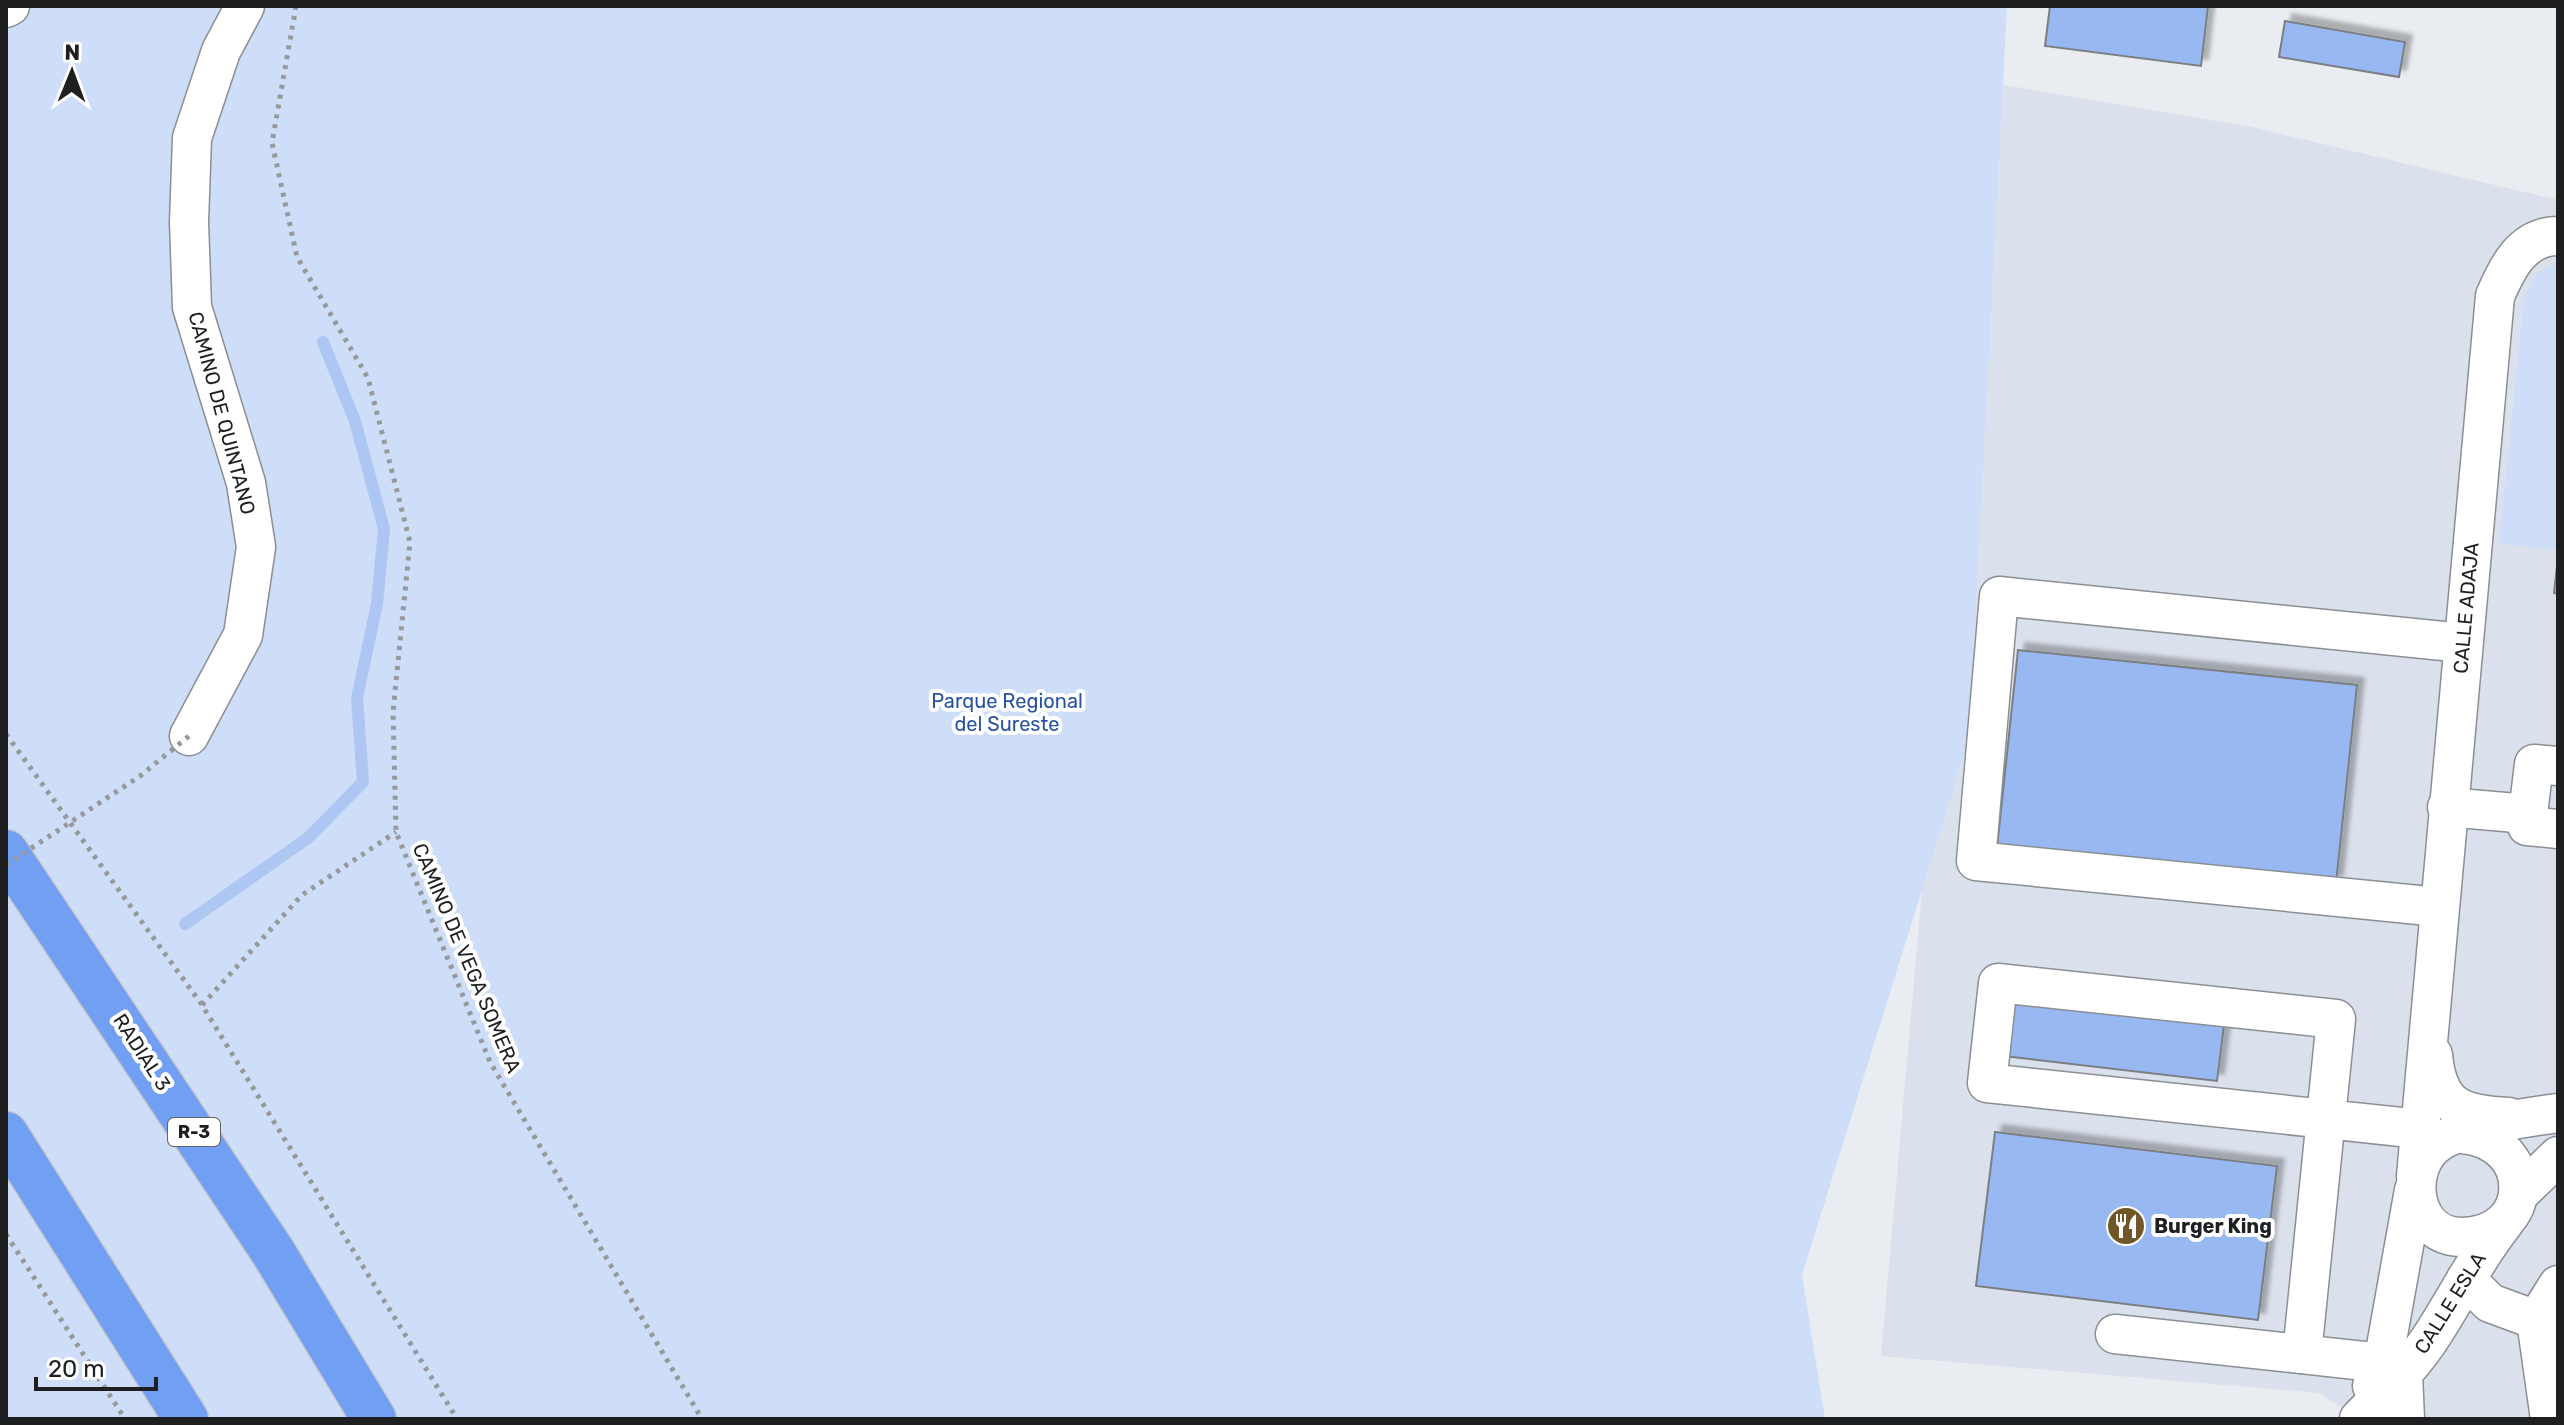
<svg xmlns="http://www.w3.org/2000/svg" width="2564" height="1425" viewBox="0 0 2564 1425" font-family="Rubik,sans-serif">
  <defs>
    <filter id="shadow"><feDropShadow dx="7" dy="-7" stdDeviation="2" flood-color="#0004"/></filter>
  </defs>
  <rect width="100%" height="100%" fill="#e9ecf1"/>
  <!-- built -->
  <polygon fill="#dbe1ec" points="1993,83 2251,127 2558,200 2558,1419 2356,1419 2320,1393 1881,1356"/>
  <!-- green -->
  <g fill="#ceddf8">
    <polygon points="6,6 2007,6 1969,739 1802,1275 1825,1419 6,1419"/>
    <polygon points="2558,262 2558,549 2499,544 2524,298 2537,274"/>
  </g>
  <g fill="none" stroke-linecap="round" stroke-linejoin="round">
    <!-- stream -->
    <polyline stroke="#adc6f2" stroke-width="12" points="185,924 308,838 363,782 357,698 377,604 384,529 355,421 323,342"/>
  </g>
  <!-- building -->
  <g fill="#98b8f2" stroke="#7b7e82" stroke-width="2" filter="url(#shadow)">
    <polygon points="2050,6 2208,6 2201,66 2045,46"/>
    <polygon points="2285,21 2405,42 2399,77 2279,57"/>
    <polygon points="2558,557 2558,594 2554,593"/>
    <polygon points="2018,650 2357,685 2336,883 1997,848"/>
    <polygon points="2011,999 2224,1025 2217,1081 2004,1056"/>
    <polygon points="1995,1132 2277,1166 2258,1320 1976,1286"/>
  </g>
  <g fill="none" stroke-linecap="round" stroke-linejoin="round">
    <!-- minor casing -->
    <g stroke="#8b8e92" stroke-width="41">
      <g id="minor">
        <polyline points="6,8 10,6"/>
        <polyline points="189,736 243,635 256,547 246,483 192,307 189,222 192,138 221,51 245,6"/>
        <polyline points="2447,807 2528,814 2527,826 2558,829"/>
        <polyline points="2528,814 2534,764 2558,766"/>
        <polyline points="2439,907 1976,861 1999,596 2463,643"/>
        <path d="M2433,1055C2438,1107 2460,1115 2509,1117"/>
        <path d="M2463,1134C2537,1141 2537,1236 2462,1237C2411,1237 2402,1167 2439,1142C2463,1126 2529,1117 2558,1113"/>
        <path d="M2416,1176L2495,296C2507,268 2522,236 2558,236"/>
        <polyline points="2519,1194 2558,1156"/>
        <polyline points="2466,1279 2490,1303 2536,1320"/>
        <polyline points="2115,1334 2383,1363"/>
        <polyline points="2302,1354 2336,1019 1998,983 1987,1083 2420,1129"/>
        <polyline points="2403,1374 2405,1419"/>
        <polyline points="2372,1386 2383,1363 2414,1190"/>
        <path d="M2359,1419C2385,1392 2413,1366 2433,1334C2457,1297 2476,1258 2504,1223"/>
        <polyline points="2550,1419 2536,1320 2558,1285"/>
      </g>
    </g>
    <!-- highway casing -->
    <g stroke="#c9c9c9" stroke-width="47">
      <g id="highway">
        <polyline points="6,852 273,1252 374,1419"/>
        <polyline points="6,1134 186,1419"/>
      </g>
    </g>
    <!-- path -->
    <g stroke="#97999c" stroke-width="5" stroke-dasharray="4 6" stroke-linecap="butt">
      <polyline points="296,6 272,143 297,257 368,378 410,542 393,712 396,832 490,1062 702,1419"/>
      <polyline points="6,734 202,1005 457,1419"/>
      <polyline points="202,1005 302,895 396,832"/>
      <polyline points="6,1234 125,1419"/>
    </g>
    <!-- minor -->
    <use href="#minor" stroke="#fff" stroke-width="38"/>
    <!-- highway -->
    <use href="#highway" stroke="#719ff4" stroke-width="44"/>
    <!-- path-bridge -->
    <polyline stroke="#97999c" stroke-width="5" stroke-dasharray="4 6" stroke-linecap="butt" points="6,865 140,776 189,736"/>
  </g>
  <!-- icons -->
  <defs>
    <g id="restaurant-disc" transform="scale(2)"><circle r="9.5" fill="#705728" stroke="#fff"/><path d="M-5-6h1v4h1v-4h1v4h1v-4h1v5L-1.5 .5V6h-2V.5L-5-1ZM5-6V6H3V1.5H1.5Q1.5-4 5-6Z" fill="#fff"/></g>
  </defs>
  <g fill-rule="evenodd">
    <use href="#restaurant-disc" x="2126" y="1226"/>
  </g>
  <g text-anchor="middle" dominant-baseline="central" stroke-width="8" stroke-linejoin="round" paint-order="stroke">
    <!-- shield labels -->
    <rect fill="#fff" stroke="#626263" stroke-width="2" x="168" y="1118" width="52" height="28" rx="6"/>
    <g font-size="18" font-weight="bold" fill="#1e1f20">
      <text x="194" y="1132">R-3</text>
    </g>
    <!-- street labels -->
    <g font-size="20" fill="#1e1f20" stroke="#fff">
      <text transform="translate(222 413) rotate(75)">CAMINO DE QUINTANO</text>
      <text transform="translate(2466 608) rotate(-85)">CALLE ADAJA</text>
      <text transform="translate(467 958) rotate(67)">CAMINO DE VEGA SOMERA</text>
      <text transform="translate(142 1052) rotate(57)">RADIAL 3</text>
      <text transform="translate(2450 1303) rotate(-58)">CALLE ESLA</text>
    </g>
    <!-- park labels -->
    <g font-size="20" fill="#2652a5" stroke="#fff">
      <text x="1007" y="701">Parque Regional<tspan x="1007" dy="23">del Sureste</tspan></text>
    </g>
    <!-- poi labels -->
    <g font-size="20" font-weight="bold" fill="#1e1f20" stroke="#fff" text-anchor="start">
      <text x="2154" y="1226">Burger King</text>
    </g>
  </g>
  <!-- border -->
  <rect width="2564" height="1425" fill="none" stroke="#1e1f20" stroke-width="16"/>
  <!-- north arrow -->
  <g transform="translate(72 72) rotate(1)" stroke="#ffffff" stroke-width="6" paint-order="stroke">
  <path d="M0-6L14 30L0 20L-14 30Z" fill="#1e1f20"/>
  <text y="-12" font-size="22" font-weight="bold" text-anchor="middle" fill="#1e1f20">N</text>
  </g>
  <!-- scale -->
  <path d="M36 1377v12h120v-12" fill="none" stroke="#1e1f20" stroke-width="4"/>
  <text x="48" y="1377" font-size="24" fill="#1e1f20" stroke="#ffffff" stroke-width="6" paint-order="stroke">20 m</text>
</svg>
